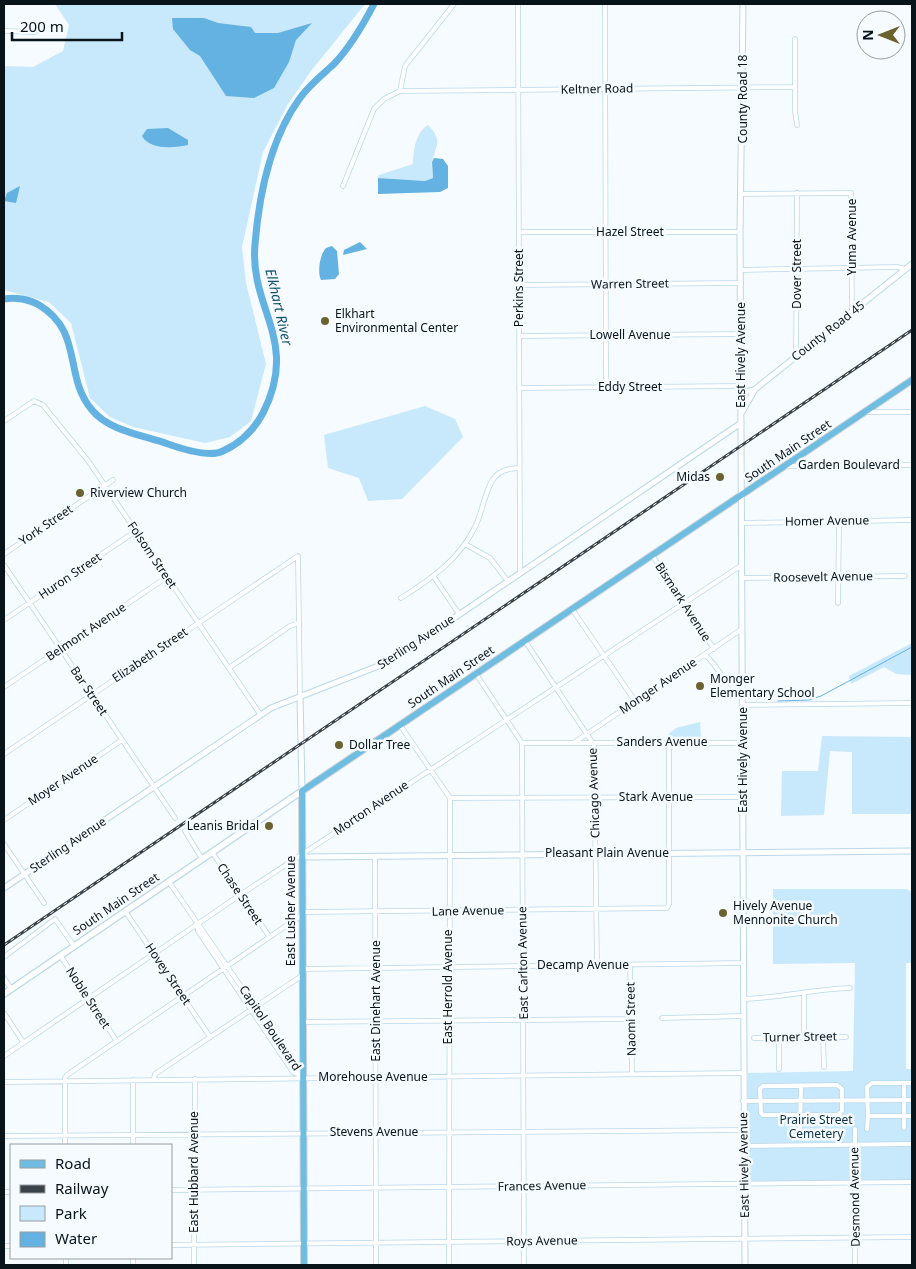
<svg xmlns="http://www.w3.org/2000/svg" width="916" height="1269" viewBox="0 0 916 1269" font-family="'Noto Sans',sans-serif">
<style>
.green{fill:#c8e8fc}
.water{fill:#64b2e1}
.lines{fill:none;stroke-linecap:round;stroke-linejoin:round}
.stream{stroke:#64b2e1;stroke-width:1}
.river{stroke:#64b2e1;stroke-width:7}
.minor-casing{stroke:#bad7ea;stroke-width:5.5}
.tertiary-casing{stroke:#bad7ea;stroke-width:7}
.secondary-casing{stroke:#bad7ea;stroke-width:8}
.primary-casing{stroke:#d3d5d6;stroke-width:8}
.minor{stroke:#fff;stroke-width:4}
.tertiary{stroke:#fff;stroke-width:5}
.secondary{stroke:#fff;stroke-width:5.5}
.primary{stroke:#6fbee2;stroke-width:6}
.rail-casing{stroke:#3a434a;stroke-width:3}
.rail{stroke:#f5fbff;stroke-width:1;stroke-dasharray:4;stroke-linecap:butt}
.poi-dot{fill:#6b632f;stroke:#f5fbff;stroke-width:2}
.labels{text-anchor:middle;stroke-width:5;stroke-linejoin:round;paint-order:stroke}
.street-label{font-size:12px;fill:#09131a;stroke:#f5fbff}
.poi-label{font-size:12px;fill:#09131a;stroke:#f5fbff;text-anchor:start}
.park-label{font-size:12px;fill:#0c3043;stroke:#f5fbff}
.water-label{font-size:14px;font-style:italic;fill:#104f6f;stroke:#f5fbff}
</style>
<rect width="100%" height="100%" fill="#f5fbff"/>
<path class="green" d="M55 4H365L311 71 288 104 263 152 242 247 246 283 266 364 251 421 230 437 205 443 133 427 110 417 90 398 71 323 49 302 4 290V66L33 67 63 51 69 25Z
M428 125C442 139 437 145 432 161 431 166 433 173 433 178L425 181 378 178 379 175 413 164C413 151 416 132 428 125Z
M425 406 455 419 463 437 402 499 368 501 359 478 328 468 324 435Z
M912 643V675L896 674 884 667 851 684 849 676Z
M700 722 701 737 670 738 667 735 676 728Z
M822 736 912 737V814H852V752L830 751 824 815 781 816 782 771H818Z
M773 889H906L912 892V963H906V1069H912V1180L753 1182 748 1177V1073L853 1071 855 963 773 964Z"/>
<path class="water" d="M172 18H204L218 23 251 27 255 33H278L312 23 296 40 289 62 274 88 254 98 226 96 200 56 190 50 173 29Z
M168 128 188 140V145C175 148 149 150 142 136L147 129Z
M434 158 443 159 448 166V188L440 192 378 194V178L425 181 433 178 432 162Z
M20 186 16 203 4 201 7 193Z
M360 242 367 249 343 255 344 250Z
M332 246 337 251 339 274 335 279 321 280C317 272 320 254 326 248Z"/>
<g class="lines">
<path class="stream" d="M778 701 809 700 821 696 912 647"/>
<path class="river" d="M4 299C15 297 29 299 39 305 84 332 63 376 92 410 109 431 143 435 168 444 182 449 209 458 223 451 241 443 254 430 263 413 300 340 249 309 255 244 259 195 270 139 300 98 309 85 322 75 334 64 351 46 363 25 374 4"/>
<g class="minor-casing">
<path id="minor" d="M518 4 520 572
M605 4 606 387
M4 31 35 32
M795 39V111L797 125
M400 91 794 87
M343 186 374 109 384 99 400 91 405 66 454 4
M741 194 851 193 852 312
M519 232H740
M741 270 897 267 906 269
M519 285 741 283
M519 336 741 334
M796 356 797 193
M519 388 741 386
M867 412H912
M4 421 34 401 43 405 89 462 260 714
M787 466 912 465
M742 523 912 520
M465 544 490 558 507 580
M4 554 113 480
M652 555 714 649
M4 565 175 818
M434 577 459 614
M742 578 905 576
M401 598C431 579 459 560 475 527 482 514 486 486 495 477 501 469 511 469 519 468
M838 603 839 521
M572 609 635 701
M4 620 136 531
M525 641 594 745 597 965
M705 655C719 666 723 686 743 690
M229 668 290 626 299 623
M476 674 522 743 524 1265
M4 687 167 577
M742 705 912 703
M400 725 450 798 449 1265
M575 742 742 629
M522 743H743
M4 754 298 556 300 696
M450 798 743 797
M4 820 122 740
M185 831 202 859
M4 844 44 903
M212 852 269 936
M375 856 376 1265
M169 882 302 1075
M125 911 210 1037
M302 912 667 908 669 904V742
M197 924 198 931 293 1072 301 1076
M60 955 116 1040
M4 957 55 919 74 946
M630 965 632 1074
M302 969 744 963
M4 978 11 989
M804 993V1037
M744 999C780 998 814 989 850 988
M4 1013 23 1042
M662 1018 744 1016
M303 1022 631 1019
M823 1037 824 1067
M754 1038 846 1037
M779 1038V1069
M4 1056 240 895 742 565
M154 1079 155 1074 303 975
M133 1080V1145
M4 1082 743 1073
M904 1083V1128
M912 1083H872L867 1087 868 1116H912
M837 1085 842 1089V1111L838 1115H763L761 1113 760 1089 763 1086Z
M743 1101 912 1100
M855 1129V1265
M867 1129 868 1116
M800 1130 801 1086
M4 1136 744 1130
M65 1145V1078L67 1075 302 915
M744 1146 912 1144
M171 1190 912 1182
M4 1192H11
M171 1245 912 1237
M4 1246H11
M133 1258V1265
M66 1265V1258
M194 1265 195 1079"/>
</g>
<g class="tertiary-casing">
<path id="tertiary" d="M743 4 740 232 745 1265
M741 393 754 390 912 264
M742 412 754 391
M300 696 302 791
M302 855 308 857 912 851
M4 888 271 708 391 661 741 423"/>
</g>
<g class="secondary-casing">
<path id="secondary" d="M4 994 302 791"/>
</g>
<g class="primary-casing">
<path id="primary" d="M304 1265 302 791 912 380"/>
</g>
<use href="#minor" class="minor"/>
<use href="#tertiary" class="tertiary"/>
<use href="#secondary" class="secondary"/>
<use href="#primary" class="primary"/>
<g class="rail-casing">
<path id="rail" d="M4 945 912 330"/>
</g>
<use href="#rail" class="rail"/>
</g>
<g class="poi-dot">
<circle cx="325" cy="321" r="5"/>
<circle cx="720" cy="477" r="5"/>
<circle cx="80" cy="493" r="5"/>
<circle cx="700" cy="686" r="5"/>
<circle cx="339" cy="745" r="5"/>
<circle cx="269" cy="826" r="5"/>
<circle cx="723" cy="913" r="5"/>
</g>
<g class="labels">
<g class="street-label">
<text transform="translate(597 89) rotate(-1)" y="4">Keltner Road</text>
<text transform="translate(743 99) rotate(-90)" y="4">County Road 18</text>
<text x="630" y="236">Hazel Street</text>
<text transform="translate(852 237) rotate(-90)" y="4">Yuma Avenue</text>
<text transform="translate(797 274) rotate(-90)" y="4">Dover Street</text>
<text transform="translate(630 284) rotate(-1)" y="4">Warren Street</text>
<text transform="translate(519 288) rotate(-90)" y="4">Perkins Street</text>
<text transform="translate(828 331) rotate(-38)" y="4">County Road 45</text>
<text x="630" y="339">Lowell Avenue</text>
<text transform="translate(741 355) rotate(-90)" y="4">East Hively Avenue</text>
<text x="630" y="391">Eddy Street</text>
<text transform="translate(788 451) rotate(-34)" y="4">South Main Street</text>
<text x="849" y="469">Garden Boulevard</text>
<text transform="translate(827 521) rotate(-1)" y="4">Homer Avenue</text>
<text transform="translate(46 525) rotate(-34)" y="4">York Street</text>
<text transform="translate(152 555) rotate(56)" y="4">Folsom Street</text>
<text transform="translate(70 576) rotate(-34)" y="4">Huron Street</text>
<text transform="translate(823 577) rotate(-1)" y="4">Roosevelt Avenue</text>
<text transform="translate(683 602) rotate(57)" y="4">Bismark Avenue</text>
<text transform="translate(86 632) rotate(-34)" y="4">Belmont Avenue</text>
<text transform="translate(416 642) rotate(-33)" y="4">Sterling Avenue</text>
<text transform="translate(150 655) rotate(-34)" y="4">Elizabeth Street</text>
<text transform="translate(451 677) rotate(-34)" y="4">South Main Street</text>
<text transform="translate(658 686) rotate(-34)" y="4">Monger Avenue</text>
<text transform="translate(89 691) rotate(56)" y="4">Bar Street</text>
<text x="662" y="746">Sanders Avenue</text>
<text transform="translate(743 760) rotate(-90)" y="4">East Hively Avenue</text>
<text transform="translate(63 780) rotate(-34)" y="4">Moyer Avenue</text>
<text transform="translate(594 793) rotate(-92)" y="4">Chicago Avenue</text>
<text x="656" y="801">Stark Avenue</text>
<text transform="translate(371 808) rotate(-34)" y="4">Morton Avenue</text>
<text transform="translate(68 845) rotate(-34)" y="4">Sterling Avenue</text>
<text x="607" y="857">Pleasant Plain Avenue</text>
<text transform="translate(240 894) rotate(56)" y="4">Chase Street</text>
<text transform="translate(116 904) rotate(-34)" y="4">South Main Street</text>
<text transform="translate(291 911) rotate(-90)" y="4">East Lusher Avenue</text>
<text transform="translate(468 911) rotate(-1)" y="4">Lane Avenue</text>
<text transform="translate(523 963) rotate(-91)" y="4">East Carlton Avenue</text>
<text x="583" y="969">Decamp Avenue</text>
<text transform="translate(168 974) rotate(56)" y="4">Hovey Street</text>
<text transform="translate(448 987) rotate(-90)" y="4">East Herrold Avenue</text>
<text transform="translate(88 998) rotate(57)" y="4">Noble Street</text>
<text transform="translate(376 1001) rotate(-90)" y="4">East Dinehart Avenue</text>
<text transform="translate(631 1019) rotate(-91)" y="4">Naomi Street</text>
<text transform="translate(270 1028) rotate(56)" y="4">Capitol Boulevard</text>
<text transform="translate(800 1037) rotate(-1)" y="4">Turner Street</text>
<text x="373" y="1081">Morehouse Avenue</text>
<text x="374" y="1136">Stevens Avenue</text>
<text transform="translate(744 1165) rotate(-91)" y="4">East Hively Avenue</text>
<text transform="translate(194 1172) rotate(-90)" y="4">East Hubbard Avenue</text>
<text transform="translate(542 1186) rotate(-1)" y="4">Frances Avenue</text>
<text transform="translate(855 1197) rotate(-91)" y="4">Desmond Avenue</text>
<text transform="translate(542 1241) rotate(-1)" y="4">Roys Avenue</text>
</g>
<g class="poi-label">
<text x="335" y="318">Elkhart<tspan x="335" dy="14">Environmental Center</tspan></text>
<text x="710" y="481" text-anchor="end">Midas</text>
<text x="90" y="497">Riverview Church</text>
<text x="710" y="683">Monger<tspan x="710" dy="14">Elementary School</tspan></text>
<text x="349" y="749">Dollar Tree</text>
<text x="259" y="830" text-anchor="end">Leanis Bridal</text>
<text x="733" y="910">Hively Avenue<tspan x="733" dy="14">Mennonite Church</tspan></text>
</g>
<g class="park-label">
<text x="816" y="1124">Prairie Street<tspan x="816" dy="14">Cemetery</tspan></text>
</g>
<g class="water-label">
<text transform="translate(279 307) rotate(77)" y="5">Elkhart River</text>
</g>
</g>
<rect width="916" height="1269" fill="none" stroke="#09131a" stroke-width="10"/>
<rect x="10" y="1144" width="162" height="115" fill="#f5fbff" stroke="#979ea3"/>
<rect x="20" y="1160" width="25" height="8" fill="#6fbee2" stroke="#979ea3"/>
<text x="55" y="1169" font-size="15" fill="#09131a">Road</text>
<rect x="20" y="1185" width="25" height="8" fill="#3a434a" stroke="#979ea3"/>
<text x="55" y="1194" font-size="15" fill="#09131a">Railway</text>
<rect x="20" y="1206" width="25" height="15" fill="#c8e8fc" stroke="#979ea3"/>
<text x="55" y="1219" font-size="15" fill="#09131a">Park</text>
<rect x="20" y="1232" width="25" height="15" fill="#64b2e1" stroke="#979ea3"/>
<text x="55" y="1244" font-size="15" fill="#09131a">Water</text>
<g transform="translate(881 35) rotate(270)"><circle r="24" fill="#f5fbff" stroke="#979ea3"/>
<path d="M0-4L9 19L0 12L-9 19Z" fill="#6b632f"/>
<text y="-8" font-size="14" font-weight="bold" text-anchor="middle" fill="#09131a">N</text>
</g>
<path d="M12 32v8h110v-8" fill="none" stroke="#09131a" stroke-width="2.5"/>
<text x="20" y="32" font-size="15" fill="#09131a" stroke="#f5fbff" stroke-width="4" paint-order="stroke">200 m</text>
</svg>
